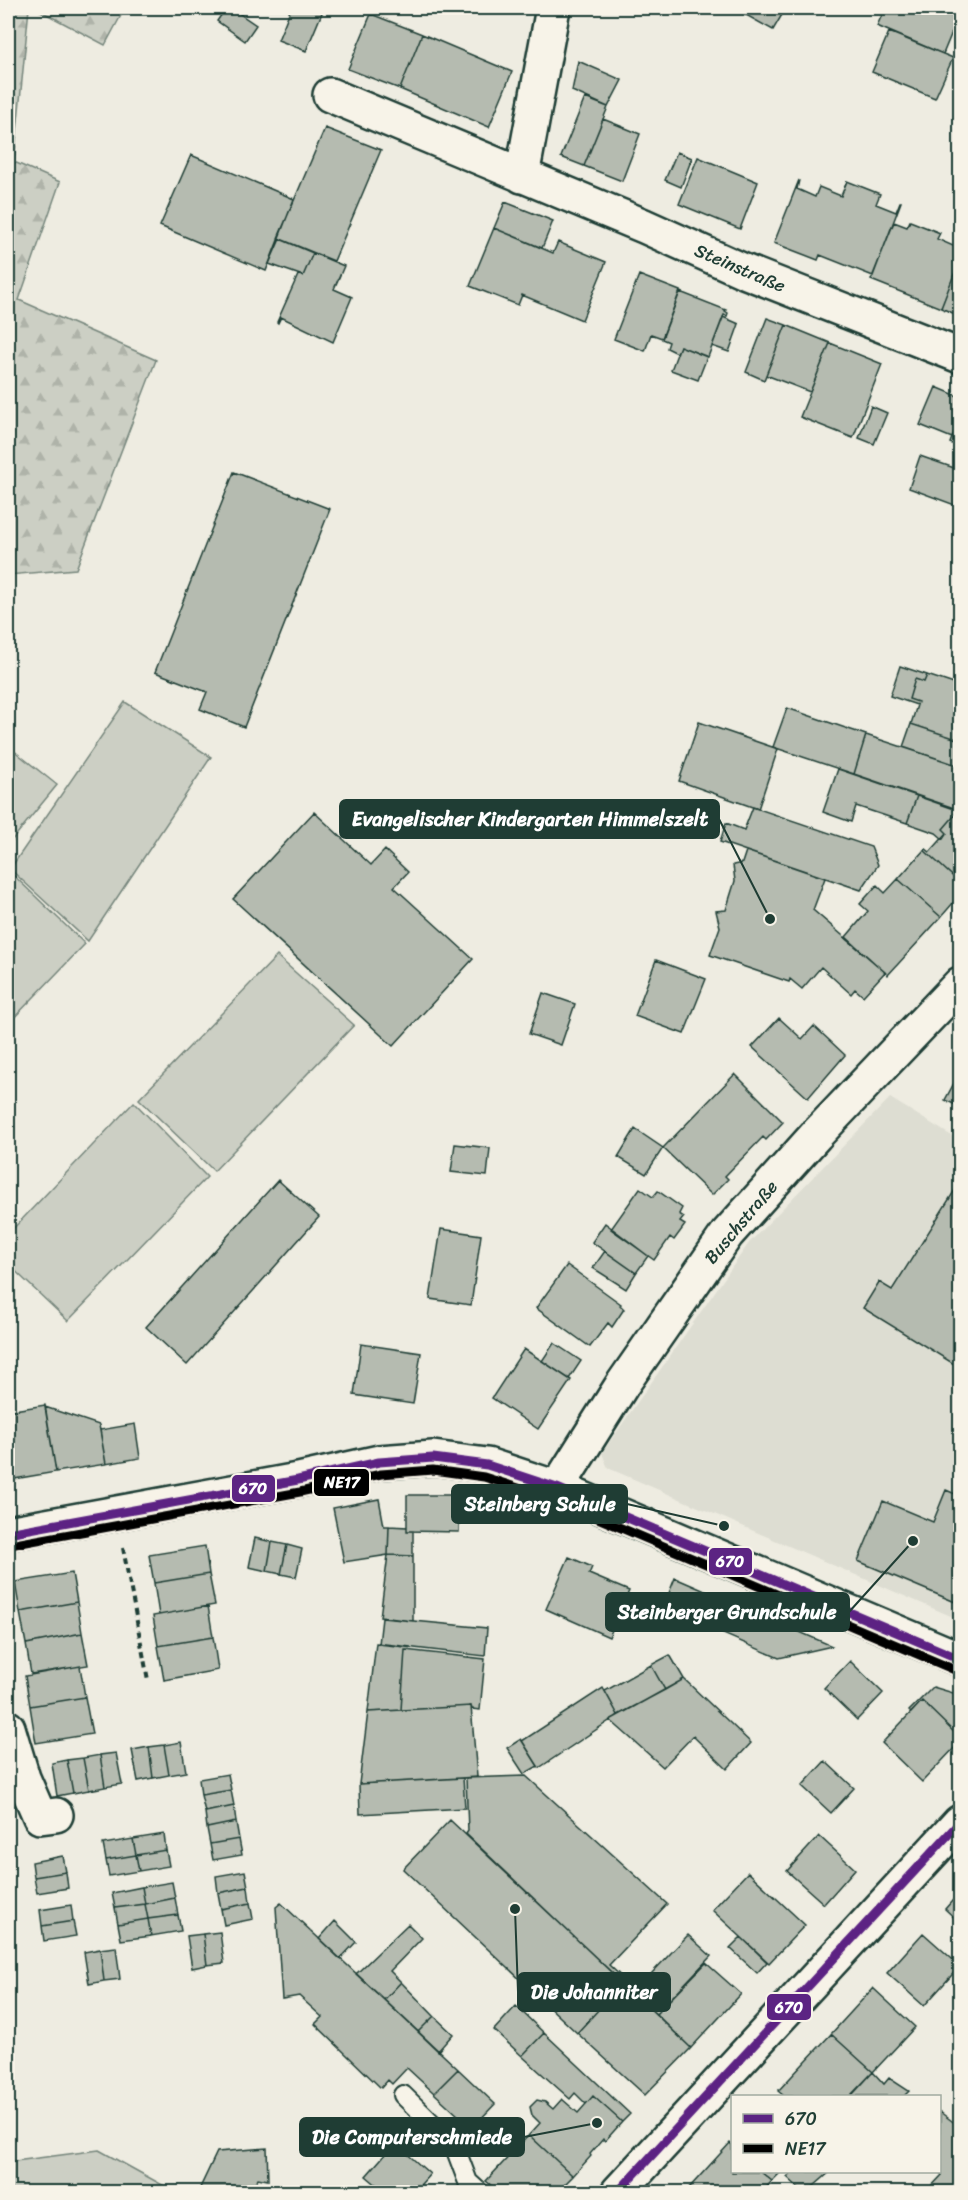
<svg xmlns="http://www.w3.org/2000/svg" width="968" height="2200" viewBox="0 0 968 2200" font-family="Sriracha,sans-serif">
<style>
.built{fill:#ddddd2}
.forest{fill:url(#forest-firs);stroke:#76867c;stroke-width:1.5}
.green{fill:#cccfc4;stroke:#76867c;stroke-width:1.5}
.building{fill:#b5bbb0;stroke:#1f3d34;stroke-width:1.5}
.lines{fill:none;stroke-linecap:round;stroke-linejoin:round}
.lane-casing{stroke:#1f3d34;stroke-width:22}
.street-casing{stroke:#1f3d34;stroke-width:38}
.path{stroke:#1f3d34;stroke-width:4;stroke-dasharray:6 4.5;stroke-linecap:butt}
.lane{stroke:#f7f3e8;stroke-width:18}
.street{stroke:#f7f3e8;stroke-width:33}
.bus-1-casing{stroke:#f7f3e8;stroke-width:14}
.bus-2-casing{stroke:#f7f3e8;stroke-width:14}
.bus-1{stroke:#5c2483;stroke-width:9}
.bus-2{stroke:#000;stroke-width:9}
.labels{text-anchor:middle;stroke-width:6;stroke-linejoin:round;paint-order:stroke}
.street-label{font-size:18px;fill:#1f3d34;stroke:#f7f3e8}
.leader{fill:none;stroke:#1f3d34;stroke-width:2}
.callout-dot{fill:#1f3d34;stroke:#f7f3e8;stroke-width:2}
.callout{fill:#1f3d34;stroke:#1f3d34;stroke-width:2}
.callout-label{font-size:20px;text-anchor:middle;font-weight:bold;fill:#fff}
.line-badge{stroke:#f7f3e8;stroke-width:2}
.badge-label{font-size:16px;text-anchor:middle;font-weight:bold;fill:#fff}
</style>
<defs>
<pattern id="forest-firs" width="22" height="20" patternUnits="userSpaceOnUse" patternTransform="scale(1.5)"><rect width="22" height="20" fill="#cccfc4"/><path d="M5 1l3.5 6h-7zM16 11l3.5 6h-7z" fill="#afb3a9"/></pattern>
</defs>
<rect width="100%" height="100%" fill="#eeece1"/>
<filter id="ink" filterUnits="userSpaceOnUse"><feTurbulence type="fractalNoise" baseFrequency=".0167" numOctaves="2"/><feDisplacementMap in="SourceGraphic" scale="12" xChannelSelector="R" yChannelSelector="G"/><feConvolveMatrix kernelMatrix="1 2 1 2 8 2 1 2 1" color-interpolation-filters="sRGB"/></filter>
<g filter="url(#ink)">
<path class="built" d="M890 1098 960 1141V1620L608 1468 602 1453 749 1243Z"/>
<path class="forest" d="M8 8H29L14 162 60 182 19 300 156 360 76 569 8 575Z
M35 8H125L105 45Z"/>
<path class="green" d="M125 702 211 757 88 941 10 869Z
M8 746 57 785 8 845Z
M8 870 85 944 8 1024Z
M277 956 354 1025 214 1171 139 1099Z
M134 1102 207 1177 68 1321 8 1264V1234Z
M99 2150 175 2192H8V2162Z"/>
<path class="building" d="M226 8H231L256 25 245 41 217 21Z
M291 8H324L306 51 278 40Z
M738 8H786L773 30 737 10Z
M885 8H946L960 13 943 54 877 26Z
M371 14 422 34 400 89 348 69Z
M889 32 953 58 935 98 872 72Z
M422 34 512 72 489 127 400 89Z
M578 61 622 80 608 107 572 91Z
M585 98 608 107 584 166 561 157Z
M603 119 640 134 622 181 584 166Z
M325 128 381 150 334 261 278 238Z
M677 152 692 158 681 187 665 180Z
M191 155 294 199 266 271 160 226Z
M698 157 758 182 740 229 679 204Z
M799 180 797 189 815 197 819 187 841 196 847 181 880 194 876 204 896 212 900 202H901L873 276 820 255 818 260 774 243Z
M505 202 553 221 542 248 494 228Z
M910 221 940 233 937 239 960 249V259L941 308 871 280 894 222 907 227Z
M494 228 553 253 558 242 606 262 582 320 522 295 518 305 470 286Z
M280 239 313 253 303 276 269 264Z
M313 253 344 266 334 289 352 297 333 342 281 317 278 323 277 322 298 275 303 276Z
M960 259V316L941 308Z
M639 275 680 291 662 338 651 334 645 351 614 339Z
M680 292 726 310 725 311 728 313 727 316 724 315 708 357 680 346 677 353 667 348 669 342 662 339Z
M723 317 739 324 729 352 712 346Z
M767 318 786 325 764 380 746 372Z
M786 325 830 343 810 392 766 375Z
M830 343 882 364 853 438 800 417Z
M680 346 707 357 698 380 671 370Z
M936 387 960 397V417L952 438 920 425Z
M871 406 887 413 874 444 859 438Z
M960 417V447L950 443Z
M920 456 960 470V507L909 488Z
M234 472 330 509 244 727 200 709 207 692 155 672Z
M900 666 927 675 924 682 915 679 909 699 918 702 917 705 890 696Z
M927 675 960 686V740L911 724 918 702 909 699 915 679 924 682Z
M787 708 866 735 854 774 773 747Z
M699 722 778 749 758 809 679 781Z
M911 724 960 740V766L903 747Z
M866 735 960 766V810L854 774Z
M838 769 917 796 907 823 856 806 851 822 823 812Z
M917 796 960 811V818L955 815 943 829 947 833 943 839 936 833 907 823Z
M753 807 871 847 878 865 861 890 720 842 726 823 744 830Z
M314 812 371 865 385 850 408 872 394 887 473 959 393 1046 233 899Z
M955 815 960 818V883L924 850 926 849 930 852 947 833 943 829Z
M924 850 960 883V895L941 917 898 879Z
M746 851 825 878 813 910 885 972 863 996 855 989 851 994 821 967 802 989 790 979 789 982 710 955 720 927 716 911 726 910 735 881 733 865 742 863Z
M898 879 941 917 888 975 846 937 868 911 860 904 877 885 885 893Z
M656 960 706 979 684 1034 635 1016Z
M543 993 575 1004 561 1045 529 1034Z
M779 1018 802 1039 814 1026 845 1055 808 1098 752 1047Z
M960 1072V1107L945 1100Z
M735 1074 783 1122 766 1140 763 1137 725 1176 728 1179 712 1195 663 1148Z
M635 1129 663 1148 646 1174 618 1157Z
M455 1144 490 1148 487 1176 451 1172Z
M278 1180 319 1217 187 1365 146 1327Z
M960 1182V1370L959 1367 863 1308 879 1282 892 1290Z
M640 1188 653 1197 658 1191 682 1208 679 1214 684 1217 680 1222 685 1225 674 1240 670 1237 654 1260 611 1229Z
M605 1223 648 1256 636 1273 592 1242Z
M441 1229 481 1235 471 1305 430 1299Z
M605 1251 636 1273 626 1289 593 1268Z
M567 1265 621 1304 620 1305 624 1309 612 1327 608 1323 590 1347 536 1308Z
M554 1343 581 1361 569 1379 542 1361Z
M361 1344 421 1353 413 1404 354 1395Z
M524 1349 571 1380 538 1429 492 1398Z
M45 1405 56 1472 8 1480V1411Z
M45 1407 99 1425 106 1464 56 1472Z
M135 1424 140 1458 106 1464 100 1430Z
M946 1490 960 1496V1604L858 1561 883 1501 933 1522Z
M407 1495H459V1532L407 1531Z
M379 1499 384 1526H389L388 1555 344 1562 333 1508Z
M389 1526 407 1527V1531H413V1556L388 1555Z
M255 1538 272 1542 267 1571 249 1567Z
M272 1542 287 1545 281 1574 267 1571Z
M287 1545 302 1549 296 1577 281 1574Z
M205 1546 209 1574 154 1583 149 1555Z
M388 1555 413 1556V1621L380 1617Z
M569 1557 592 1567 589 1574 629 1591 609 1637 546 1609Z
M72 1573 77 1602 20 1612 15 1582Z
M209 1574 215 1605 159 1615 154 1583Z
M675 1578 832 1646 779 1658 663 1608Z
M77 1602 82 1633 26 1644 20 1612Z
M208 1606 213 1637 158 1646 153 1616Z
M382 1618 487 1628 485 1656 379 1644Z
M82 1633 88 1665 31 1674 26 1644Z
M213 1637 218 1670 164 1680 158 1646Z
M376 1643 410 1647 409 1650H405L401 1710 368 1712Z
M405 1650 485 1659 480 1710 472 1709 471 1706 401 1710Z
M670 1655 684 1679 665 1690 651 1665Z
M850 1661 883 1693 857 1720 824 1688Z
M651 1665 665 1690 618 1715 605 1691Z
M80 1666 85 1697 30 1706 25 1676Z
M684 1679 751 1743 727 1769 693 1736 663 1767 610 1720Z
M933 1687 960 1695V1738L922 1701 911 1713 909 1711Z
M603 1688 618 1715 539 1768 522 1741Z
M85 1697 92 1734 36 1743 30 1706Z
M922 1701 960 1738V1742L922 1782 882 1743Z
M471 1706 477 1777 359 1784 368 1712Z
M521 1739 538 1766 524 1774 507 1748Z
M181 1742 186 1772 169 1775 164 1745Z
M164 1745 169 1775 153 1778 149 1747Z
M149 1747 153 1778 138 1781 132 1750Z
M116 1753 122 1784 105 1787 100 1755Z
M100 1755 105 1787 89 1790 83 1758Z
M83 1758 89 1790 73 1793 67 1760Z
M67 1760 73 1793 57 1796 52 1763Z
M825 1761 854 1788 831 1813 802 1786Z
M228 1774 231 1790 201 1795 199 1779Z
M526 1776 667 1904 609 1965 627 1982 633 1977 641 1985 633 1993 466 1834 468 1831 466 1778Z
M463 1778 465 1808 360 1814 359 1784Z
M231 1790 234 1806 205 1812 201 1795Z
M234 1806 236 1822 207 1828 205 1812Z
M450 1820 623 1983 577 2033 403 1869Z
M236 1822 239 1839 210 1844 207 1828Z
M164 1834 166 1850 136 1855 133 1839Z
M819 1836 855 1869 824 1904 787 1871Z
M133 1839 136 1855 106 1860 103 1844Z
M239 1839 242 1855 213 1860 210 1844Z
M166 1850 169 1866 139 1871 136 1855Z
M136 1855 139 1871 109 1876 106 1860Z
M63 1856 66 1872 34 1877 32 1862Z
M245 1871 248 1887 218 1893 216 1876Z
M66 1872 68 1888 37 1893 34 1877Z
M748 1872 805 1925 769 1963 712 1910Z
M172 1882 175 1898 145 1904 142 1887Z
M142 1887 145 1904 115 1908 112 1893Z
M248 1887 250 1903 221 1909 218 1893Z
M960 1892V1923L945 1909Z
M175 1898 178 1915 148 1919 145 1904Z
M250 1903 253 1919 224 1925 221 1909Z
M281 1903 458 2069 434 2093 407 2068 392 2084 388 2080 381 2088 315 2024 322 2017 299 1996 282 1999 276 1907Z
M145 1904 148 1919 118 1924 115 1908Z
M71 1905 73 1921 42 1926 40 1910Z
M178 1915 181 1931 151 1936 148 1919Z
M148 1919 151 1936 121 1940 118 1924Z
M73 1921 76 1936 44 1941 42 1926Z
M335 1921 356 1942 340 1959 319 1939Z
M408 1924 422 1938 390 1971 401 1982 384 2000 356 1974Z
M220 1932 224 1963 207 1965 203 1934Z
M923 1933 960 1966 924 2006 887 1973Z
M203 1934 207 1965 192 1968 187 1936Z
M688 1935 711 1956 656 2014 633 1993Z
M741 1937 767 1962 757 1973 730 1948Z
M116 1947 120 1979 104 1981 100 1949Z
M100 1949 104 1981 89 1984 84 1952Z
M706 1963 741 1994 691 2048 656 2014Z
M401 1982 434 2016 418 2032 384 2000Z
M623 1983 691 2048 645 2095 577 2033Z
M873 1988 915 2027 873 2072 831 2034Z
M516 2006 544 2033 522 2056 494 2030Z
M434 2016 453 2034 438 2051 418 2032Z
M544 2033 630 2114 622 2122 593 2096 586 2104 575 2093 570 2099 522 2056Z
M831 2034 873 2072 850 2096H784L778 2091Z
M458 2069 495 2104 472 2128 434 2093Z
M873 2072 884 2084 889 2078 909 2091 904 2096H854L852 2095Z
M593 2096 622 2122 605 2141 603 2139 590 2154 591 2156 573 2176 529 2135 540 2123 532 2115 530 2107 537 2100 545 2102 553 2109 562 2099 578 2113Z
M940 2112 960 2127V2192H926L942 2175 939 2172Z
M529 2135 573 2176 557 2192H499L486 2181Z
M395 2143 430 2174 414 2192H385L366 2176Z
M730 2143 732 2145V2172H761L772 2181 762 2192H694L689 2188Z
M267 2148 268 2180 258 2178 253 2189 263 2192H198L217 2152Z
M761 2172H781L772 2181Z
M792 2172H830L807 2192H803L787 2177Z"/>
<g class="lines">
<g class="lane-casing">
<path id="lane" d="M403 2095 454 2145 468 2182 479 2192"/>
</g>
<g class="street-casing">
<path id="street" d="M330 95 644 226 744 271 960 356
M522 176 553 8
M557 1488 622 1385 727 1234 816 1135 960 984
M8 1533 298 1480 379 1462 433 1458 487 1465 557 1488 960 1659
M8 1728 23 1778 40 1817 56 1815
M618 2192 960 1822"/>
</g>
<path class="path" d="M123 1548 148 1680"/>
<use href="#lane" class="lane"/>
<use href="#street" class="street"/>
<g class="bus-1-casing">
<path id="bus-1" d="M8 1533 298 1480 379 1462 433 1458 487 1465 557 1488 960 1659
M618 2192 960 1822"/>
</g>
<g class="bus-2-casing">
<path id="bus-2" d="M10 1545 300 1492 381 1474 433 1470 484 1477 553 1499 955 1670"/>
</g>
<use href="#bus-1" class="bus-1"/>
<use href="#bus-2" class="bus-2"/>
</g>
</g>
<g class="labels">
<g class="street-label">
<text transform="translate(740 268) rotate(23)" y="6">Steinstraße</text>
<text transform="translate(741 1222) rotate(-50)" y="6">Buschstraße</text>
</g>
</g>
<path class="leader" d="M770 919L719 819M724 1526L627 1504M913 1541L849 1612M515 1909L518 1992M597 2123L524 2137"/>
<g class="callout-dot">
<circle cx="770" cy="919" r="6"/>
<circle cx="724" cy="1526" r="6"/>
<circle cx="913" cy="1541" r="6"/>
<circle cx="515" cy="1909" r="6"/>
<circle cx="597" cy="2123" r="6"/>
</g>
<g class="callout">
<rect x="340" y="800" width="379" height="38" rx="6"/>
<rect x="452" y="1485" width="175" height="38" rx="6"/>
<rect x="606" y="1593" width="243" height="38" rx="6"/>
<rect x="518" y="1973" width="152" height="38" rx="6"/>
<rect x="300" y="2118" width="224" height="38" rx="6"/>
</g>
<g class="callout-label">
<text x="530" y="826">Evangelischer Kindergarten Himmelszelt</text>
<text x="540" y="1511">Steinberg Schule</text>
<text x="727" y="1619">Steinberger Grundschule</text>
<text x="594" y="1999">Die Johanniter</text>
<text x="412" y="2144">Die Computerschmiede</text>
</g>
<g class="line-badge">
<rect x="313" y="1468" width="57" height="29" rx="6" fill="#000"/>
<rect x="231" y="1474" width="45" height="29" rx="6" fill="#5c2483"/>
<rect x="708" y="1547" width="45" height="29" rx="6" fill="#5c2483"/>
<rect x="766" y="1993" width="46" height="28" rx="6" fill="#5c2483"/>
</g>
<g class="badge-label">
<text x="342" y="1488">NE17</text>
<text x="253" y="1494">670</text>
<text x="730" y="1567">670</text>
<text x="789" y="2013">670</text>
</g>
<rect width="968" height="2200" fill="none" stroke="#f7f3e8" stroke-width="30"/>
<rect x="15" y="15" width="938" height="2170" fill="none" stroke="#1f3d34" stroke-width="2" filter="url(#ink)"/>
<rect x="731" y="2095" width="210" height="78" fill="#f7f3e8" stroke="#a1aaa0" stroke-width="1.5"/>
<rect x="743" y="2114" width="30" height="9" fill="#5c2483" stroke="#a1aaa0" stroke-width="1.5"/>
<text x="785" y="2125" font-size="18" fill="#1f3d34">670</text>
<rect x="743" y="2144" width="30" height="9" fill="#000000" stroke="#a1aaa0" stroke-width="1.5"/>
<text x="785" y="2155" font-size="18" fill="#1f3d34">NE17</text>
</svg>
